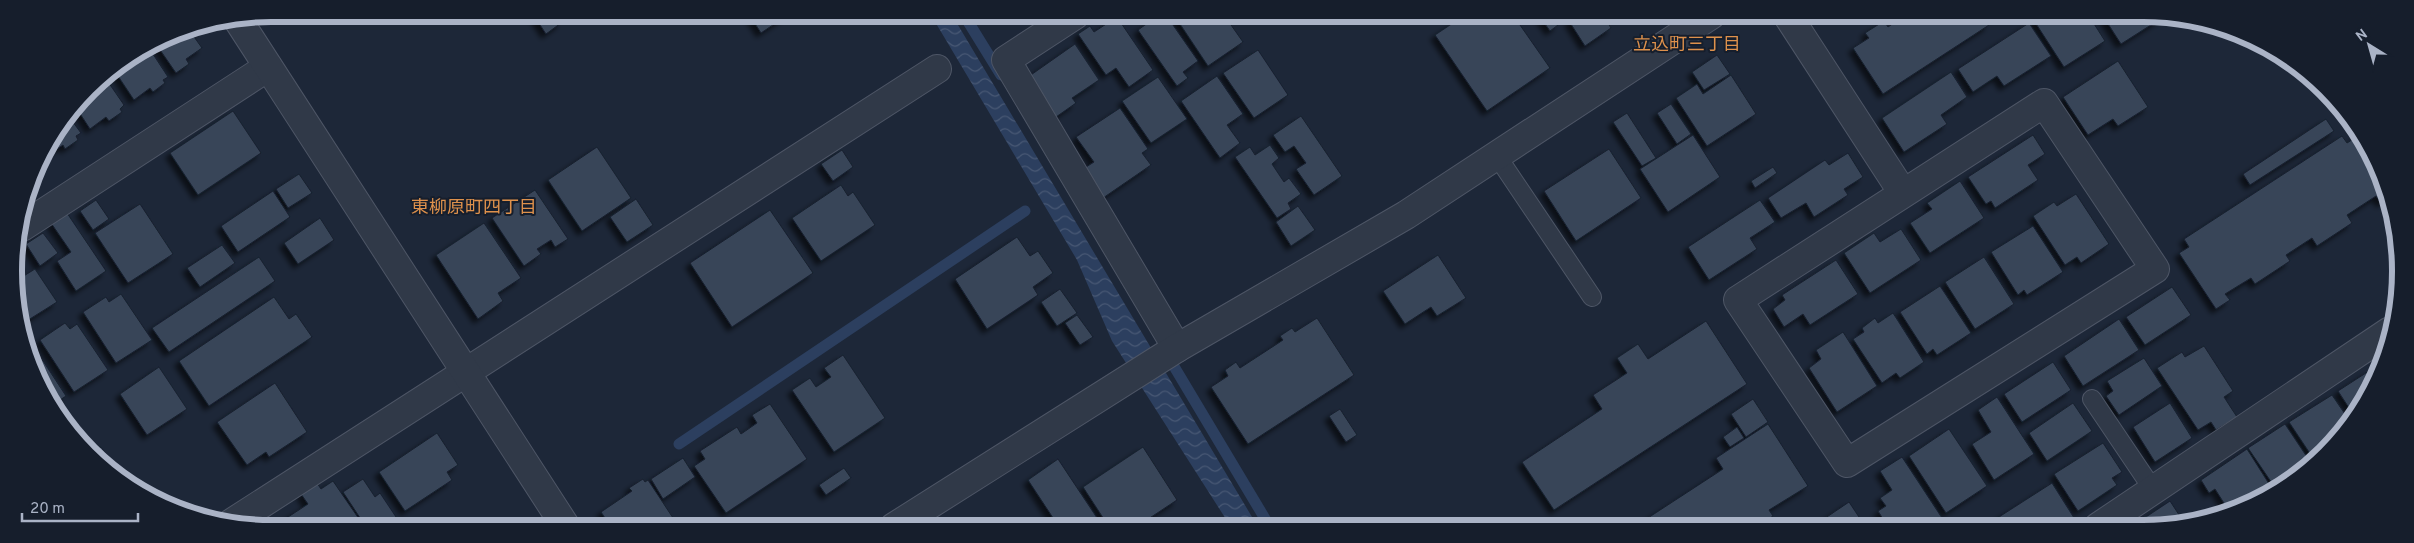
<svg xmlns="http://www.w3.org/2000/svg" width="2414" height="543" viewBox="0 0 2414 543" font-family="Overpass,'Noto Sans JP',sans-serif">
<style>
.water{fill:url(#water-waves)}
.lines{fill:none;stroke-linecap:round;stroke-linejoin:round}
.stream{stroke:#2c3f5f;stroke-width:11}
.building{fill:#384559;stroke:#18202e;filter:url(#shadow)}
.service-casing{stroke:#4e5666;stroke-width:20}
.minor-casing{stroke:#4e5666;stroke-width:30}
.tertiary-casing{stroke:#4e5666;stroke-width:30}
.service{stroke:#303948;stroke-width:18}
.minor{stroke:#303948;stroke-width:28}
.tertiary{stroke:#303948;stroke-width:28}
.labels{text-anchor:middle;stroke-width:4;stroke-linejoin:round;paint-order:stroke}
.neighbourhood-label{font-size:18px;fill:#de914c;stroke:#161e2c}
.rim{fill:none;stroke:#aab3c6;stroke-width:6}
</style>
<defs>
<pattern id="water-waves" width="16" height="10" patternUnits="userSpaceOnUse" patternTransform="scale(1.25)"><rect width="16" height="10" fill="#2c3f5f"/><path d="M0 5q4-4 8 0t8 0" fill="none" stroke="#485874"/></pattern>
<filter id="shadow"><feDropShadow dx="-4.5" dy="4.5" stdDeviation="2.5" flood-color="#0009"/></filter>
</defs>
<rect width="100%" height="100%" fill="#1d2738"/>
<path class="water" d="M931 15H952L1258 527H1231L1112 341 1077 260Z"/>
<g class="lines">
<path class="stream" d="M964 15 1001 75
M1166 353 1270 527
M679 444 1025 211"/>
</g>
<path class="building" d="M533 14H555L561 23 546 34Z
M749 14H789L761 33Z
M1159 15H1166L1198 61 1183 72 1188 78 1177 86 1138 30Z
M1174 15H1224L1243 42 1208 66Z
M1465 15H1493L1498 23 1513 15 1550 68 1487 111 1435 35Z
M1539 15H1551L1558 25 1550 31Z
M1578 15H1603L1611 28 1585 46 1569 21Z
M1904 16H1983L1989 25 1883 94 1853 48 1869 38 1865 33 1884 21 1888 27Z
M2039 16H2089L2105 41 2064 67 2033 19Z
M2103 16H2165L2121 44Z
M1117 17 1153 70 1129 87 1116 68 1106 75 1078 34 1090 26 1094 32Z
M2029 23 2051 56 2004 86 1997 76 1973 92 1958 69Z
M202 28 192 34 202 48 186 59 189 64 176 73 156 44 173 33Z
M1075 44 1099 80 1072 98 1076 103 1056 117 1028 77Z
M149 48 168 77 163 80 165 83 153 92 150 88 134 100 114 70Z
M1258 50 1288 95 1254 118 1223 73Z
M1717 55 1730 74 1704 90 1692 72Z
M2118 61 2148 107 2118 126 2113 119 2088 135 2063 97Z
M1951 72 1967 97 1941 115 1947 124 1904 152 1882 118Z
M1731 75 1756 114 1707 146 1676 98 1697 84 1703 94Z
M104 76 124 105 120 109 122 112 109 121 106 117 90 129 77 109Z
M1217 76 1243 114 1227 125 1240 143 1220 158 1181 101Z
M1158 77 1187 119 1151 143 1122 101Z
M1671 104 1691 134 1677 144 1657 113Z
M1120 108 1148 149 1142 153 1151 165 1103 198 1083 169 1094 162 1076 137Z
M233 111 261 153 198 195 170 153Z
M1627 113 1656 158 1642 166 1613 122Z
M1301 116 1342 176 1314 195 1296 169 1306 163 1294 146 1285 152 1273 135Z
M70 118 81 133 76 136 78 140 65 149 63 145 46 156 44 152Z
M2326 119 2334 131 2250 185 2243 174Z
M1693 135 1720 177 1668 212 1640 169Z
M2033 135 2045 154 2028 165 2038 180 1995 208 1991 201 1986 204 1968 177Z
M2342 136 2347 143 2358 136 2388 198 2381 203 2376 196 2347 215 2352 223 2317 246 2312 238 2286 255 2290 261 2255 284 2251 278 2225 294 2230 300 2216 309 2179 253 2189 247 2184 239Z
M1270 145 1279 158 1272 164 1284 182 1289 178 1301 194 1288 203 1291 209 1277 218 1235 157 1250 147 1255 155Z
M597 147 631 198 582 231 548 180Z
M1609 149 1641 198 1576 241 1544 191Z
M842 150 853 167 833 181 821 164Z
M1848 153 1863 177 1844 189 1848 195 1814 217 1806 203 1781 218 1768 198 1825 160 1829 165Z
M1773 167 1777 173 1755 188 1751 181Z
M299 174 312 193 288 208 276 189Z
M1960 181 1984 218 1930 253 1910 223 1932 209 1927 203Z
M841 185 848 196 853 192 875 225 821 261 792 218Z
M535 190 568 239 555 247 551 240 537 249 541 254 524 266 492 218Z
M273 191 290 217 238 252 221 226Z
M2076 194 2109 244 2081 263 2077 257 2065 265 2033 216 2054 202 2057 206Z
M636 199 653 225 627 242 610 217Z
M96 200 109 219 93 230 80 211Z
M1760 200 1775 222 1750 238 1757 249 1709 280 1688 247Z
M140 204 173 254 128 283 95 233Z
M1298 206 1315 230 1291 246 1276 222Z
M770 210 813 273 732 327 690 263Z
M67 213 106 271 76 291 57 261 71 252 51 223Z
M320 218 334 240 298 264 284 243Z
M484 223 521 278 498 293 503 301 478 319 436 255Z
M2033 226 2063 272 2027 295 2024 290 2018 295 1991 252Z
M1901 229 1921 260 1870 293 1844 253 1874 233 1880 242Z
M43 233 58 253 40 266 26 244Z
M1017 237 1030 256 1038 251 1053 273 1033 287 1038 295 987 329 955 279Z
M222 245 235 263 200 287 187 268Z
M1438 255 1466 298 1437 316 1431 307 1405 324 1383 291Z
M259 257 275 281 169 352 152 328Z
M1984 257 2014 304 1975 329 1945 282Z
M1836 260 1858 294 1810 325 1803 314 1784 327 1773 309 1785 300 1782 295Z
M16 267 22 277 35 269 57 302 25 322Z
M1940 286 1971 333 1937 355 1933 349 1927 354 1900 312Z
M2172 287 2191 315 2145 345 2126 317Z
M1060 289 1077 313 1057 326 1041 302Z
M121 294 152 340 116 363 83 312 106 297 109 302Z
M274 297 289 319 296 314 312 337 209 406 179 361Z
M1893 313 1924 362 1900 378 1896 373 1882 383 1853 339 1864 332 1862 328 1875 318 1878 323Z
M1077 315 1093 337 1080 345 1065 323Z
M1317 318 1354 375 1248 444 1211 387 1228 376 1225 370 1236 362 1240 368 1283 340 1280 336 1292 328 1295 332Z
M2119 319 2139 350 2083 386 2064 356Z
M1706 321 1747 384 1554 510 1522 462 1602 409 1593 395 1627 373 1617 358 1638 344 1648 359Z
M65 323 70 329 77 324 108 370 74 392 40 340Z
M1843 332 1877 386 1837 412 1809 368 1821 359 1816 350Z
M32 344 66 396 54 404 27 354V348Z
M2204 346 2233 391 2224 397 2237 417 2216 430 2211 422 2198 430 2157 368 2182 352 2185 357Z
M843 355 885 418 834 452 792 390 810 378 816 387 831 377 824 368Z
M2144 358 2162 386 2119 415 2106 396 2113 391 2107 381Z
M2053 362 2071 390 2022 422 2004 394Z
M159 367 187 409 147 435 120 394Z
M2369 371 2375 381 2374 386 2353 414 2338 391Z
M275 383 307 432 269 457 266 452 247 465 217 422Z
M2332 395 2349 420 2325 454 2315 461 2289 422Z
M1997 397 2034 454 1994 480 1972 444 1991 432 1978 410Z
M1753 399 1768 422 1746 437 1731 414Z
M2073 403 2092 431 2047 461 2029 433Z
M2170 403 2192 438 2155 462 2133 427Z
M770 404 807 459 726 513 694 466 705 459 700 451 737 427 741 434 757 423 752 415Z
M1340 409 1357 435 1346 442 1329 416Z
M1768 424 1808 486 1769 510 1773 516 1757 527H1634L1723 469 1716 458Z
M2285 424 2311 463 2276 489 2248 448Z
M1737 427 1744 438 1730 447 1723 437Z
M1949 429 1987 486 1946 513 1909 456Z
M437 433 458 465 447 472 452 480 405 511 379 472Z
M86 435 96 450 101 447 118 473 79 439Z
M2103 443 2122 472 2112 478 2117 485 2078 511 2054 474Z
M1143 447 1177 500 1136 527H1109L1083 487Z
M2247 449 2271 487 2250 500 2253 504 2229 511 2215 489 2209 493 2201 480Z
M1902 457 1942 518 1928 527H1888L1878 511 1886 506 1880 498 1892 490 1880 471Z
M683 458 695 477 663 499 651 479Z
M1058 459 1103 527H1059L1028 480Z
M844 468 851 478 826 495 819 485Z
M363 479 375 497 380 493 396 517 380 527H366L343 492Z
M643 479 645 482 648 480 679 527H611L601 512 632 491 629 488Z
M333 481 359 519 347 527H290L285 519 308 504 301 494 317 483 321 489Z
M2052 483 2076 521 2066 527H1990L1988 524Z
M2170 501 2185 524 2176 527H2131Z
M1849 502 1865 526 1875 520 1879 527H1821L1818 523Z
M1806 518 1812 527H1793Z"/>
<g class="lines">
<g class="service-casing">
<path id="service" d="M1497 156 1592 297
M2092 399 2154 491"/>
</g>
<g class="minor-casing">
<path id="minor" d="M1075 15 1006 60 1177 348
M1788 16 1903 193
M2044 103 2155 269 1847 463 1738 300Z
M22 227 268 67
M230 524 937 69
M2098 527 2390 331"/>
</g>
<g class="tertiary-casing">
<path id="tertiary" d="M238 20 566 527
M894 527 1177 348 1406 215 1711 15"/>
</g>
<use href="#service" class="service"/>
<use href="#minor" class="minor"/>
<use href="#tertiary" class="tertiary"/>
</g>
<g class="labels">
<g class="neighbourhood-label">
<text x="1687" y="50">立込町三丁目</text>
<text x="474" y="213">東柳原町四丁目</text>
</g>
</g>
<path d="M0 0H2414V543H0ZM271 22H2143A249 249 0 0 1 2392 271V271A249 249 0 0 1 2143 520H271A249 249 0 0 1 22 271V271A249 249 0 0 1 271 22Z" fill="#161e2c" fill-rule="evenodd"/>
<path class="rim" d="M271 22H2143A249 249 0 0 1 2392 271V271A249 249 0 0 1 2143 520H271A249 249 0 0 1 22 271V271A249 249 0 0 1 271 22Z"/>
<g transform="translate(2369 45) rotate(323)" stroke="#161e2c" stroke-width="4" paint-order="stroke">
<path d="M0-4L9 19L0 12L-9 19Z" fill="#aab3c6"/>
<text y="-8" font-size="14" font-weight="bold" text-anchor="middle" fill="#aab3c6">N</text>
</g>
<path d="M22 513v8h116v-8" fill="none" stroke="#aab3c6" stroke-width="2.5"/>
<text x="30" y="513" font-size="15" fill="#aab3c6" stroke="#161e2c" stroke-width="4" paint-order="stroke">20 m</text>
</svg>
